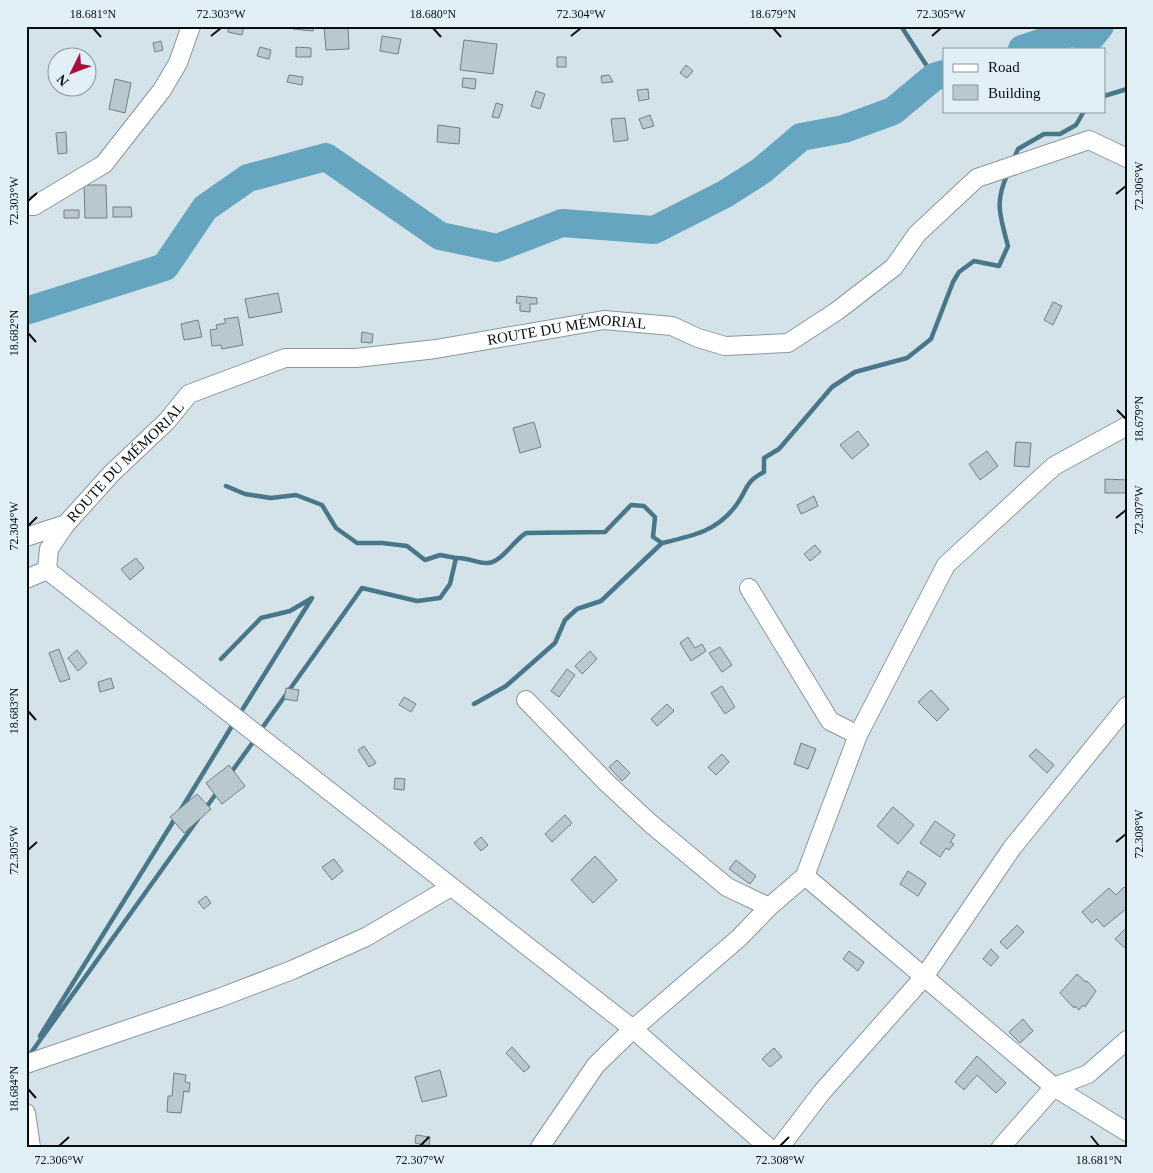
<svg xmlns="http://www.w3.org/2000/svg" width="1153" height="1173" viewBox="0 0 1153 1173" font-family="'Times New Roman',serif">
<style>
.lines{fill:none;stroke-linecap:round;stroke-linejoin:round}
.stream{stroke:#49778a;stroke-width:4.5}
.river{stroke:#65a5bf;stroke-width:28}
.building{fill:#b9c8ce;stroke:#727f85}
.minor-casing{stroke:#89979d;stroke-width:20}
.minor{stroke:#fff;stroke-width:18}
.ticks{fill:none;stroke:#090d10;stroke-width:2}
.labels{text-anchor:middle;stroke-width:4;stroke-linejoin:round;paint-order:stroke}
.street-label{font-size:15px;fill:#090d10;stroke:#e1f0f7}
.neatline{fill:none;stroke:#090d10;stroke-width:2}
.ticks-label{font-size:12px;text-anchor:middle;fill:#090d10}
</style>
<rect width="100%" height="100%" fill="#d4e3e9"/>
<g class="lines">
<path class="stream" d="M901 26 934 77
M1104 96 1127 89
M1013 161 1018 149 1044 134H1060L1076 125 1084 111
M226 486 245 494 271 498 296 495 322 505 336 528 357 543H382L407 546 425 560 440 555 456 558
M221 659 261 618 290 611 312 598 239 715
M474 704 506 686 555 643 565 620 577 609 601 601 662 543
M260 731 362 588 417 601 440 598 450 584 456 558C469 557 477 564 488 563 502 562 514 540 526 533L605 532 631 505 644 506 655 517 653 537 662 543C693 536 718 531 737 504 749 487 744 483 764 472V458L779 449 832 387 855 372 907 358 931 339 953 282 959 272 974 261 999 266 1008 246C1000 215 994 203 1008 173
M230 774 256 738
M205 809 218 791
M180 811 235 721
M40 1036 176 817
M28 1057 198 819"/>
<path class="river" d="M1022 49 1070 33 1092 36 1100 26
M26 311 165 267 205 208 248 178 326 157 440 236 497 248 562 223 654 230 725 194 761 171 801 137 844 129 893 111 934 77 944 74"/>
</g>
<path class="building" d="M229 26H244L242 35 228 32Z
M293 26H314L313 31 293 29Z
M324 26H348L349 49 326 50Z
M382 36 401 39 398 54 380 51Z
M464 40 497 44 493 74 460 70Z
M161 41 163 50 155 52 153 43Z
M260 47 271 50 269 59 257 56Z
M296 47 311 48V57H296Z
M557 57H566V67H557Z
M686 65 693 71 687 78 680 73Z
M289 75 303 77 302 85 287 82Z
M609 75 613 82 602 83 601 76Z
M463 78 476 79 475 89 462 87Z
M115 79 131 83 125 113 109 109Z
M648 89 649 99 639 101 637 90Z
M536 91 545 94 540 109 531 106Z
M496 103 503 105 499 118 492 117Z
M650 115 654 126 643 129 639 119Z
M625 118 628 140 614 142 611 119Z
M438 125 460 128 459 144 437 142Z
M66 132 67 153 58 154 56 133Z
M84 185H106L107 218H85Z
M113 207H131L132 217H113Z
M64 210H79V218H64Z
M278 293 282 312 249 318 245 299Z
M517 296 537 298V304H530V312L520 311V303H516Z
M1053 302 1062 306 1053 325 1044 320Z
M238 317 243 345 222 349 221 345 212 346 210 330 217 329 216 325 226 323 224 319Z
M198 320 202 337 184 340 181 324Z
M362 332 373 334 372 343 361 342Z
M534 422 541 447 520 453 513 428Z
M858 431 869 445 852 459 840 445Z
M1016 442 1031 443 1029 467 1014 466Z
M987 451 998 466 980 480 969 464Z
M1105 479 1127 480V493H1105Z
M814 496 818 506 801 514 797 505Z
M815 545 821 552 810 561 804 554Z
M136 558 144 568 130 580 121 569Z
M688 637 695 648 702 644 706 651 691 661 680 643Z
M720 647 732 665 722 672 709 653Z
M59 649 70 679 60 682 49 653Z
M77 650 87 663 78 671 68 658Z
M590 651 597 659 582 674 575 666Z
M567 669 575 675 559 697 551 691Z
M111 678 114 688 100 692 98 682Z
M722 686 735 707 725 714 711 693Z
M286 688 299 690 297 701 284 699Z
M931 690 949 709 937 721 918 702Z
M404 697 416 704 411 712 399 705Z
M667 704 674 711 657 726 651 719Z
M801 743 816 749 808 769 794 764Z
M364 746 376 763 369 767 358 750Z
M1036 749 1054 765 1047 773 1029 756Z
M722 754 729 762 716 775 708 767Z
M617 760 630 773 622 781 609 767Z
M229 765 245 786 222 804 206 783Z
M395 778 405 779 404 790 394 789Z
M197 794 211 809 184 833 170 817Z
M893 807 914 825 898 844 877 826Z
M565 815 572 823 552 842 545 834Z
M935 821 955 835 950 842 954 844 949 850 946 848 940 857 920 843Z
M481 837 488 845 481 851 474 843Z
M595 856 617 880 593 903 571 880Z
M334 859 343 871 332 880 322 867Z
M736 860 756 876 750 884 729 869Z
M908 871 926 883 918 896 900 884Z
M1124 887 1127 890V908L1104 927 1097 919 1092 923 1082 912 1109 888 1116 895Z
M206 896 211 903 204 909 198 902Z
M1017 925 1024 932 1007 949 1000 942Z
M1127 927V949H1126L1115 939Z
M991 949 999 957 991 966 983 959Z
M849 951 864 962 858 971 843 959Z
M1077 974 1086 982 1087 981 1096 991 1085 1007 1083 1005 1079 1010 1075 1006 1074 1008 1060 993Z
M1023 1019 1033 1031 1020 1043 1009 1032Z
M512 1047 530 1067 524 1072 506 1053Z
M774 1048 782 1057 770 1067 762 1059Z
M977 1056 1006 1083 996 1093 977 1075 964 1090 955 1082Z
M440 1070 447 1096 422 1102 415 1077Z
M174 1073 186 1075 185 1082 190 1083 189 1092 184 1091 181 1113 167 1112 168 1096H172Z
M416 1135 430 1137 429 1146 415 1143Z"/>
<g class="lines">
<g class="minor-casing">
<g id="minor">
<path d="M26 206H34L104 164 162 90 178 63 191 26"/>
<path d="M26 537 66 524"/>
<path d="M47 570 633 1029 768 1147"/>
<path id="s1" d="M26 579 47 570 49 549 66 524 112 473 167 421 189 394 285 358H356L436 349 604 320 672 326 698 338 725 346 788 343 837 311 894 267 917 234 977 178 1089 140 1127 158"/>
<path d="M749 588 830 721 858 735"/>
<path d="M526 700 607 783 650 823 727 887 769 907"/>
<path d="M805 876 1054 1087 1127 1132"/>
<path d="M26 1064 219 998 292 970 366 937 451 887"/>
<path d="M26 1113 31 1147"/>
<path d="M540 1147 596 1065 633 1029 739 938 769 907 805 876 858 735 946 565 1054 466 1127 426"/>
<path d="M780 1147 822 1092 924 977 1012 848 1127 706"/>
<path d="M1001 1147 1054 1087 1088 1074 1127 1040"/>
</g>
</g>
<use href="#minor" class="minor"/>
</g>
<path class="ticks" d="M93 28 101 37M433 28 441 37M773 28 781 37M211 36 221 28M571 36 581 28M932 36 941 28M1116 194 1126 186M28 201 37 193M28 333 36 342M1117 410 1126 419M1116 518 1126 510M28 526 37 517M28 711 36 720M1116 842 1126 834M28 850 37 842M28 1089 36 1098M1091 1136 1099 1146M59 1146 69 1137M420 1146 429 1137M780 1146 789 1137"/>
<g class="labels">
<g class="street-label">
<text dy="5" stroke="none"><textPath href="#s1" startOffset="640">ROUTE DU MÉMORIAL</textPath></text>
<text dy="5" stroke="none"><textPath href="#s1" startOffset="160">ROUTE DU MÉMORIAL</textPath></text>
</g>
</g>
<rect width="1153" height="1173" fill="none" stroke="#e1f0f7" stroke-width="55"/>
<rect x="943" y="48" width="162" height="65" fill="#e1f0f7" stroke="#8b959b"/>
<rect x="953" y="64" width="25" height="8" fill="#ffffff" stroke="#8b959b"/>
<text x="988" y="72" font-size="15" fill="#090d10">Road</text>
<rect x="953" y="85" width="25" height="15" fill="#b9c8ce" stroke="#8b959b"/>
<text x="988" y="98" font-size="15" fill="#090d10">Building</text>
<g transform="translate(72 72) rotate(228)"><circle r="24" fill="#e1f0f7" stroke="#8b959b"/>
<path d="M0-4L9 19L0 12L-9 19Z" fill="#a80f38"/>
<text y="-8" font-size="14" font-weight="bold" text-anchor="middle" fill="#090d10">N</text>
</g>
<rect x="28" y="28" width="1098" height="1118" class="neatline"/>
<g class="ticks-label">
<text x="93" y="18">18.681°N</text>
<text x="221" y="18">72.303°W</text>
<text x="433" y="18">18.680°N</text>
<text x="581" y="18">72.304°W</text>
<text x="773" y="18">18.679°N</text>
<text x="941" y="18">72.305°W</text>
<text transform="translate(1139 186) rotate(-90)" y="4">72.306°W</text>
<text transform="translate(14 201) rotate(-90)" y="4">72.303°W</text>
<text transform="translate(14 333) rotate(-90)" y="4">18.682°N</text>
<text transform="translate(1139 419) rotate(-90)" y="4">18.679°N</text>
<text transform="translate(1139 510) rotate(-90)" y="4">72.307°W</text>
<text transform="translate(14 526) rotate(-90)" y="4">72.304°W</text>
<text transform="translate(14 711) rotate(-90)" y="4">18.683°N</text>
<text transform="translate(1139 834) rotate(-90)" y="4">72.308°W</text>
<text transform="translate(14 850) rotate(-90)" y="4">72.305°W</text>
<text transform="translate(14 1089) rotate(-90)" y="4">18.684°N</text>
<text x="59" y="1164">72.306°W</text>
<text x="420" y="1164">72.307°W</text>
<text x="780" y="1164">72.308°W</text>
<text x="1099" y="1164">18.681°N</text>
</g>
</svg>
